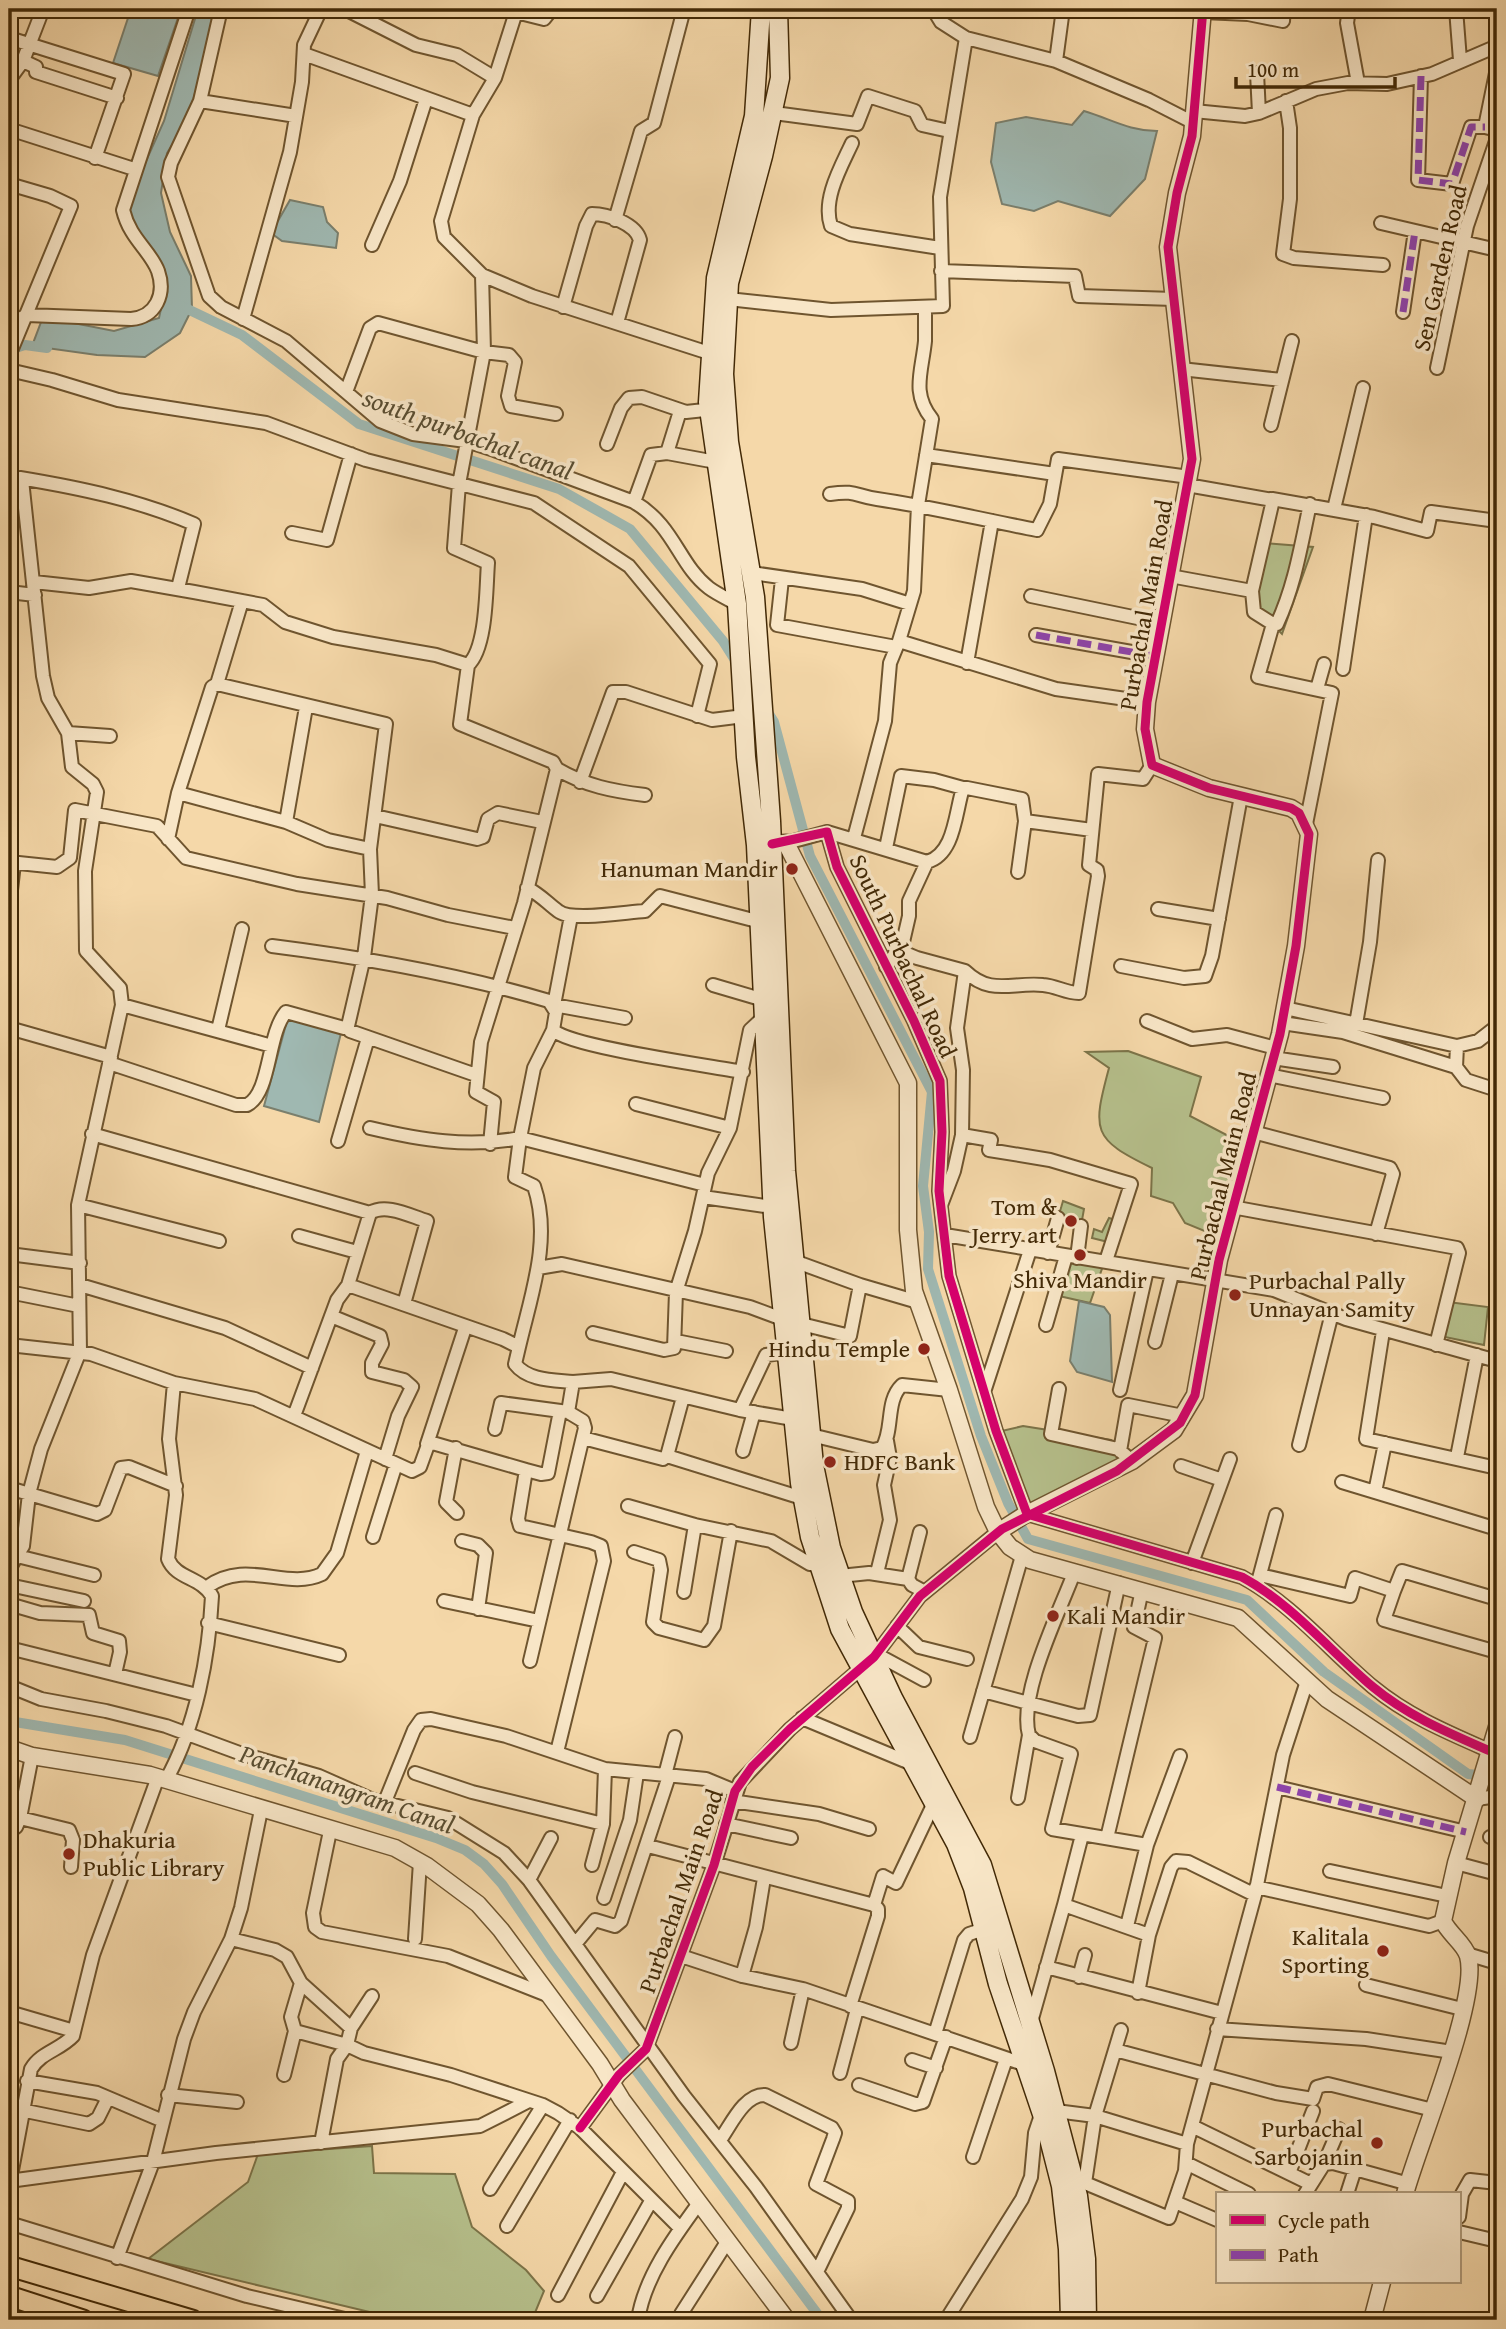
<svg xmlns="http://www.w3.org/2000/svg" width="1506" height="2329" viewBox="0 0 1506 2329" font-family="'Gentium Book Plus',serif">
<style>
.green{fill:#b6c08c;stroke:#7c7449;stroke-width:2}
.water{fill:#9fb8b1;stroke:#7a7f6d;stroke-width:2}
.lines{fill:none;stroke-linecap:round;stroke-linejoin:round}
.canal{stroke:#9fb8b1;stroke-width:10}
.minor-casing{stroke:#6f552f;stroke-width:16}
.tertiary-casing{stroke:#6f552f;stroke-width:19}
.secondary-casing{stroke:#422906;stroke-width:21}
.primary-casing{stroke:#422906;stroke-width:23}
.minor{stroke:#f8e6c7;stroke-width:12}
.tertiary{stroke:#f8e6c7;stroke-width:16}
.secondary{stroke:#f8e6c7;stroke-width:18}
.primary{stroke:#f5d8a9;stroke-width:19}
.quiet{stroke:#8e44ad;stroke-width:7;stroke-dasharray:14 7;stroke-linecap:butt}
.cycleway-casing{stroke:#f8e6c7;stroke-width:13}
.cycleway{stroke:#d6006c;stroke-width:9}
.poi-dot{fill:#8f2418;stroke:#f8e6c7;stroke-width:2.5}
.labels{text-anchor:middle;stroke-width:7;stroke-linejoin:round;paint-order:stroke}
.street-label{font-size:24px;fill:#422906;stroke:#f8e6c7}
.poi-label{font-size:24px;fill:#422906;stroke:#f8e6c7;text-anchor:end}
.water-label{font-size:26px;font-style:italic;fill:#594d31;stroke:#f8e6c7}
</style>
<rect width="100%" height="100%" fill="#f5d8a9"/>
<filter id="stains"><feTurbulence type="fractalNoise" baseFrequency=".00286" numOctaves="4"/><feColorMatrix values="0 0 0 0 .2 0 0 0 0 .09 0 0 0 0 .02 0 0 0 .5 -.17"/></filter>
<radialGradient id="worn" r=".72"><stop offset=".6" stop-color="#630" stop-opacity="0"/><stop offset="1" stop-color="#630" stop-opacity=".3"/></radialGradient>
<path class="green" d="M1263 543 1313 547 1282 634 1249 601Z
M1128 1051 1201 1077 1190 1116 1244 1144 1219 1237 1185 1223 1173 1203 1151 1196 1152 1168C1092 1139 1092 1131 1109 1068L1086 1052Z
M1063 1201 1084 1209 1081 1226 1058 1218Z
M1109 1218 1119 1221 1112 1243 1092 1238 1094 1229 1102 1232Z
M1068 1259 1104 1263 1090 1303 1059 1296Z
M1448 1302 1488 1307 1484 1345 1440 1336Z
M1023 1426 1111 1440 1129 1458 1027 1510 993 1433Z
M372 2146 374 2173 455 2174 472 2227 526 2270 544 2291 532 2320H403L148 2259 248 2182 258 2154Z"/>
<path class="water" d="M131 9H181L158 76 113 63Z
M198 9H219L187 121 167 153 161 193 170 232 191 276 192 309 180 333 145 357 97 355 32 346 43 317 114 331 159 318 167 281 125 208 164 121Z
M1084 111C1111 119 1129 131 1157 131L1145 179 1110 216 1058 201 1034 211 1002 204 991 162 996 123 1026 117 1072 125Z
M290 200 323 207 327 222 338 233 336 248 282 241 271 233Z
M288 1017 341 1033 319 1122 264 1106Z
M1079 1301 1104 1307 1110 1315 1112 1382 1077 1372 1070 1361Z"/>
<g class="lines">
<path class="canal" d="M179 305 242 335 359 424 559 489 630 529 723 641 774 722 810 856 932 1092 923 1186 929 1232 928 1269 981 1436 1008 1503 1028 1539 1247 1600 1324 1672 1468 1774 1497 1777
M9 350 25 345 47 348
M9 1721 125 1740 436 1838 465 1850 484 1864 502 1884 551 1956 822 2320"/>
<g class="minor-casing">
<path id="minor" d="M221 9 200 101 171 163 168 177 209 296 221 307 286 341 380 421 413 434 466 441 494 450 634 502C675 526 678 564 709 588 717 594 728 599 737 604
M345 9 416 45 457 55 495 78 473 115 441 221 444 237 482 275 484 352 459 484 454 548 488 563C486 588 487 648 468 665
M933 9 941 22 966 38 1056 61 1149 100 1194 123
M1349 9 1347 23 1358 83
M1456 9 1460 60
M1203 12 1248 14 1283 21 1284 9
M9 38 124 74 95 158
M304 54 473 115
M23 61 36 67V72L117 98
M1056 61 1063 9
M1497 68 1485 127 1497 130
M1257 73 1259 113
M1421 76 1418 180 1452 184 1471 127H1485
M495 78 516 12 544 19 552 9
M9 80 23 61 43 9
M200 101 296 116
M1286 101 1290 128V199L1283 254 1294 258 1383 265
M1194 111 1245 116 1259 113 1316 89 1348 83 1387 84 1432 74 1497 46
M774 113 857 124 868 96 915 111 922 125 949 131
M9 129 134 169
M852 143C841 167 822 199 831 226L850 234 940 248
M9 184 50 196 71 206 9 356
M615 220 641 131 654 123 684 9
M1381 223 1497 250
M1497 226V224
M372 245 400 181 426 99
M941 271 1075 276 1079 296 1174 299
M482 275 532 296 709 353
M728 299 831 310 943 306 940 197 966 38
M563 307 586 226 592 214C608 214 636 224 640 240L617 323
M1403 312 1415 231
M243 319 290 152 302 82 304 45 321 9
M9 324 27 315 131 319C156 317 166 294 158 271 150 250 130 239 123 210L189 9
M1437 368 1467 226 1497 138
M1181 369 1282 380
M9 370 52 380 118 400 266 423 366 460 534 503 629 566 710 664 697 716
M346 392 370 328 378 323 484 352 509 355 515 362 508 396 511 406 556 414
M1271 425 1292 341
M607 444 621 408 629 398 642 397 686 412 714 409
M667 453 680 411
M926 455 1055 474
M9 475 22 480 43 676 48 698 68 733 72 767 93 784 97 792 85 871 86 951 120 988 122 1005 78 1205 80 1351 41 1449 29 1494 23 1546 9 1569
M20 478C80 488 138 500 194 524L178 588
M1187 485 1273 500 1252 591 1254 612 1273 624 1258 677 1332 693 1306 824
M830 494C857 490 855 496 877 499 931 507 984 520 1037 530L1050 504 1058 459 1189 477
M1272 499 1374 517 1427 531 1431 512 1497 521
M634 502 651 455 667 453 716 462
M1334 509 1363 388
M292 533 327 540 351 454
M752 573 862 589 910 604
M1170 576 1252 591
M782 579 777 625 896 647
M34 582 89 588 131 581 194 592 263 605 285 622 333 637 436 655 468 665 460 724 553 762 557 769 524 903 481 1042 476 1092 494 1102 490 1144
M9 592 35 595
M1031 596 1162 623
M1273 624H1277C1295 585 1301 545 1310 504
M1036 635 1154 656
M899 641 914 591 918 505 932 419C911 393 922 372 925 341 925 330 925 319 925 308
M967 663 992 521
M1343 669 1366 515
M217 684 242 601
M1317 689 1324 664
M68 733 110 736
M557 769C586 786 612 791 645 795
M580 782 613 692H626L712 720 744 716
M178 793 286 822 328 840 370 849
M375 816 477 839 483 837 488 819 498 813 542 822
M286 822 306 707
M827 832 927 862C955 854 955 813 963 788H967L1022 799 1025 821 1092 830
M854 838 885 721 890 663 899 641 1056 689 1147 702
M786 843 827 832 837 867 914 1021 940 1081 942 1132 939 1191 949 1276 996 1431 1027 1514 1242 1577C1292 1604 1330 1651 1373 1687 1408 1716 1449 1733 1490 1751H1497
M886 848 901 776 934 780 963 788
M9 862 57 867 70 858 75 810 157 826 186 858 297 884 387 898 448 915 515 928
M1018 872 1025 821
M527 888C541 895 547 903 558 911 572 922 626 912 645 911L660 896 757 921
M9 908 14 863
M1158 909 1219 919
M571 916 554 1005 625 1018
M272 946C367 958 458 974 549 1001L556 1012 553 1030C570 1047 711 1066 743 1072
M898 950 917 958 965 971 957 1028 963 1070 962 1135 991 1140 989 1150 1050 1160 1131 1184 1106 1261
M1121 966 1184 978 1205 976 1212 956 1241 796
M886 967 903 942 909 916V901L927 862
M965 971C991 996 1011 982 1043 985 1057 986 1065 993 1079 993L1098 876 1097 870 1089 865 1098 774 1143 779 1152 765
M713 985 764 1000
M122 1005 272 1046
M1285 1008 1457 1046 1478 1041 1496 1027
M1147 1021 1192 1039 1227 1035 1276 1048
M1282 1023 1343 1032 1456 1067
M1356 1024 1370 942 1378 860
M218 1030 242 929
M350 1031 476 1075
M9 1032 16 1030 111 1057
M1457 1046 1456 1067 1466 1080 1497 1090
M1273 1058 1333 1067
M109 1063 236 1105H247C271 1093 267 1034 286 1012L344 1028 348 1026 364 957 372 895 370 849 386 724 217 684 212 687 178 793 168 839
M1268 1075 1383 1098
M636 1104 730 1128
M370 1128C421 1140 468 1148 520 1138L534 1068 553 1030
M1253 1132 1390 1168 1393 1174 1376 1234
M92 1134 370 1213
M338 1141 368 1038
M703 1197 772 1207
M78 1205 219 1241
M941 1205 954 1171 962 1135
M1232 1207 1457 1248 1459 1253 1436 1345
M945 1235 1274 1290 1346 1319 1497 1361
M299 1236 357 1252
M1048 1253 1058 1218
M9 1254 80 1263
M1077 1258 1081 1226
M794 1261 860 1285
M538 1268 562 1264 750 1307 785 1320 850 1336 860 1285 918 1302
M80 1285 225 1328 312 1368
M348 1285 370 1213C386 1203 410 1216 427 1221L404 1304
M9 1292 79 1306
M331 1316 380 1336 382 1344 372 1363V1372L404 1380 412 1387 398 1416 385 1459
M1046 1325 1066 1256
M1383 1331 1366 1439 1497 1468
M593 1333 664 1350 674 1348 676 1292 695 1231 708 1173 730 1128 750 1030 765 1016
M676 1341 726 1351
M1155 1342 1172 1274
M9 1345 91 1354 174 1383 255 1399 412 1471 420 1467 429 1442 526 1470 518 1519 520 1526 591 1542 601 1546 604 1561 557 1752
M519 1347C531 1295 552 1239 534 1186L515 1177 520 1138 705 1185
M985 1389 1030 1250
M1059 1389 1051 1434 1118 1449 1132 1461
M1120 1390 1147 1270
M740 1410 766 1355 788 1352
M294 1416 337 1300 348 1285 503 1339 519 1347 515 1364C528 1381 554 1380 573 1382
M495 1429 501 1403 568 1412
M811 1435 873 1450 882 1448C894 1430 885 1401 902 1385L949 1390
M583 1438 663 1459 667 1456 683 1397
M427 1444 465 1328
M1299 1445 1332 1313
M456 1448 446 1502 457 1513
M743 1451 754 1412
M1120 1451 1128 1405 1183 1416
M667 1456 802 1498
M1457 1457 1477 1355
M1181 1466 1222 1480
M526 1470 541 1474 548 1473 560 1411
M1342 1482 1497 1529
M9 1488 97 1514 105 1510 121 1468 129 1467 176 1486
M1375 1492 1385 1443
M628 1506 695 1525 771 1541 810 1564 826 1565
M920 1532 908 1579 912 1585 925 1592
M373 1537 396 1464
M462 1541 478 1545 486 1553 478 1609
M634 1552 659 1560 661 1570 653 1622 659 1628 704 1640 714 1626 731 1531
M9 1554 94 1575
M1192 1563 1230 1459
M877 1573 890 1520 884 1485 890 1458 887 1441
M1074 1573C1059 1613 1018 1694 1029 1735L1035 1741 1071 1754 1052 1829 1147 1845 1180 1756
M1260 1575 1350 1596 1355 1578 1394 1591 1384 1620 1497 1652
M840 1576 869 1573 908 1579
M1258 1582 1276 1515
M9 1585 84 1601
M207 1587C247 1558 286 1591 322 1574L337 1553 367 1451
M1394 1591 1402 1571 1497 1599
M684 1592 695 1525
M444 1601 539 1621
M9 1604 40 1613 89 1615 93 1633 119 1641 120 1652 115 1674
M208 1623 339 1655
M897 1626 919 1647 967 1659
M9 1652V1648L197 1695
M876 1654 924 1680
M530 1661 585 1428 583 1421 568 1412 573 1382 611 1379 740 1410 793 1419
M9 1686 41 1699 106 1711 166 1726 242 1754 319 1776 373 1800 448 1818 504 1853 529 1880 684 2096 756 2187 851 2320
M983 1691 1078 1716 1090 1715 1119 1583
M802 1718 910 1763
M970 1737 1022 1556
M415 1773 472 1792 603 1824
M665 1775 675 1737
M166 1780C196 1727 209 1656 212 1596 201 1577 176 1579 168 1559L176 1495 169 1439 174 1383
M1277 1787 1466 1832
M1018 1798 1029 1735
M1477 1799 1497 1796
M732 1801 819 1814 869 1829
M384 1804 414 1730 421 1720 431 1719 506 1736 605 1769 706 1779 735 1791
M20 1818 69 1830 73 1840 71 1867
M726 1824 791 1838
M9 1831 16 1827 20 1818 32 1756
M330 1831 313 1913 315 1927 322 1932 448 1956 547 1995
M1082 1835 1064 1905 1149 1935 1138 1993
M1490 1837 1497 1839
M1107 1838 1155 1638 1134 1627 1142 1590
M648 1846 874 1905 878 1909V1916L850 2006
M1456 1863 1497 1874
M592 1865 603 1824 605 1769
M1330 1871 1447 1896
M529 1880 551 1838
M1256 1887 1429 1926 1443 1921
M604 1898 630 1820 637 1773
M874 1905 883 1876 896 1883 933 1805
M1127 1926 1147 1845
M1149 1935 1171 1867 1176 1861 1188 1862 1255 1895
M231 1939 275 1950 287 1957 301 1983 351 2028 347 2045 364 2053 451 2075 543 2105 558 2113 580 2128 680 2228
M415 1939 420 1862
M576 1943 595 1920 615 1926 621 1921 669 1776
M1467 1954 1497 1963
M681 1956 742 1976 803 1989 1026 2065
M1046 1967 1222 2013
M742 1976 756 1927 764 1878
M1079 1977 1085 1955
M301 1983 291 2017 295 2031 347 2045 337 2059 321 2143
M1366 1985 1462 2009
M9 2012 74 2031
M1031 2022 1064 1905
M351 2028 372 1996
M1217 2029 1366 2039 1452 2052
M1121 2030 1095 2116 1085 2183 1169 2218 1185 2171 1187 2144 1255 1895 1283 1755 1307 1681
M935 2034 964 1940 969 1934 984 1929
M791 2043 803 1989
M1115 2050 1276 2093 1313 2099 1317 2087 1328 2084 1433 2110
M912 2060 936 2068
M840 2073 857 2009
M284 2075 295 2031
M27 2081 97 2093 163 2121
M859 2085 915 2104 923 2102 946 2037
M168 2095 237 2102
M21 2110 89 2124 98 2118 108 2098
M1192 2126 1311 2184
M580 2128 619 2075 646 2049 714 1865 740 1782 790 1729 874 1657 920 1596 998 1532
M720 2140C731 2125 744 2094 765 2095L832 2128 835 2133 833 2139 816 2184 848 2201V2208L817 2272
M973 2157 1006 2059
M1186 2163 1249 2194
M1324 2164 1339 2129
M1289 2173 1313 2111
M9 2181 216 2153 480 2126 527 2102
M10 2181 31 2069C41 2052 60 2050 73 2036L93 1955 158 1777
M490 2189 543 2105
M1305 2194 1324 2164 1333 2163 1409 2184
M1347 2194 1355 2169
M1175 2202 1217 2220
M1459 2217 1462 2194 1470 2180 1497 2183
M9 2223 247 2296 349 2320
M507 2226 570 2120
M1459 2232 1497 2241
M117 2258 153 2162 184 2039 194 2012 231 1939 241 1908 261 1810
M558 2295 623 2172
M597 2296 651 2201
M681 2314 727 2242
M638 2320C644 2278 674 2237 699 2203
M946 2320 1022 2199 1031 2177 1035 2133 1041 2115 1056 2111 1095 2116 1187 2144"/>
</g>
<g class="tertiary-casing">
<path id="tertiary" d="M772 844 786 843 908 1083V1230L914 1291 949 1390 986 1507 998 1532 1010 1547 1030 1560 1238 1618 1327 1699 1477 1799
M998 1532 1023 1516 1132 1461 1174 1430 1195 1395 1219 1260 1280 1034 1296 946 1309 834 1299 813 1291 808 1209 788 1152 765 1145 729 1147 702 1192 459 1168 247 1177 193 1192 136 1203 9
M9 1748 32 1756 150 1775 395 1848 427 1866 478 1904 501 1930 600 2064 622 2100 787 2320
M1405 2194C1418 2145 1480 1998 1468 1956 1464 1943 1449 1934 1443 1921L1456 1863 1497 1727
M1372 2320 1382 2282"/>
</g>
<g class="secondary-casing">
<path id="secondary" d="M761 9 754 116 716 278 708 402 737 604 746 757 756 845 773 1217 800 1483 810 1537 840 1629 956 1844 973 1888 998 1984 1045 2123 1061 2186 1068 2249 1070 2320
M778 9 780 78 763 156 729 283 724 374 729 442 755 597 771 821 786 1171 814 1465 831 1548 853 1612 893 1698 982 1865 1045 2071 1078 2196 1086 2259 1087 2320"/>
</g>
<g class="primary-casing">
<path id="primary" d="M9 2266 192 2320
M9 2296 83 2320"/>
</g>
<use href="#minor" class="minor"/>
<use href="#tertiary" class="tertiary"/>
<use href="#secondary" class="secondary"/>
<use href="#primary" class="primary"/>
<path class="quiet" d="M1421 76 1418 180 1452 184 1471 127H1485
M1403 312 1415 231
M1036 635 1154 656
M1277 1787 1466 1832"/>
<g class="cycleway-casing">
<path id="cycleway" d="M772 844 827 832 837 867 914 1021 940 1081 942 1132 939 1191 949 1276 996 1431 1027 1514 1242 1577C1292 1604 1330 1651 1373 1687 1408 1716 1449 1733 1490 1751H1497
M580 2128 619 2075 646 2049 714 1865 735 1791 752 1767 790 1729 874 1657 920 1596 1002 1529 1117 1471 1180 1423 1195 1395 1219 1260 1280 1034 1296 946 1309 834 1299 813 1291 808 1209 788 1152 765 1145 729 1147 702 1192 459 1168 247 1177 193 1192 136 1203 9"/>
</g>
<use href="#cycleway" class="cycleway"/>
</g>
<g class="poi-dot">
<circle cx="792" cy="869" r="7"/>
<circle cx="1071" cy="1221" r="7"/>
<circle cx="1080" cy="1255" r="7"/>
<circle cx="1235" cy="1295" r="7"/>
<circle cx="924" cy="1349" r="7"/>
<circle cx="830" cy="1462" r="7"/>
<circle cx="1053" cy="1616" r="7"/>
<circle cx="69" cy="1854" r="7"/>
<circle cx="1383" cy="1951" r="7"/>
<circle cx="1377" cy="2143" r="7"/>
</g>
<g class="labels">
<g class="street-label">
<text transform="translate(1440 268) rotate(-77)" y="8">Sen Garden Road</text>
<text transform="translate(1146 605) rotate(-80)" y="8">Purbachal Main Road</text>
<text transform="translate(903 956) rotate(65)" y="8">South Purbachal Road</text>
<text transform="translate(1223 1176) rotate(-76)" y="8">Purbachal Main Road</text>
<text transform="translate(681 1891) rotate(-71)" y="8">Purbachal Main Road</text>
</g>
<g class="poi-label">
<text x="778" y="877">Hanuman Mandir</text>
<text x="1057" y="1215">Tom &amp;<tspan x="1057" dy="28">Jerry art</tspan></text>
<text x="1080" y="1288" text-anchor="middle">Shiva Mandir</text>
<text x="1249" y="1289" text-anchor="start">Purbachal Pally<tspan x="1249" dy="28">Unnayan Samity</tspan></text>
<text x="910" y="1357">Hindu Temple</text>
<text x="844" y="1470" text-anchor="start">HDFC Bank</text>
<text x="1067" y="1624" text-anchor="start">Kali Mandir</text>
<text x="83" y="1848" text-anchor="start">Dhakuria<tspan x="83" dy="28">Public Library</tspan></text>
<text x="1369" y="1945">Kalitala<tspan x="1369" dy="28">Sporting</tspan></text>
<text x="1363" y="2137">Purbachal<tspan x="1363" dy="28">Sarbojanin</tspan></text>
</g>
<g class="water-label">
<text transform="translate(468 434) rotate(20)" y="9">south purbachal canal</text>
<text transform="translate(347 1789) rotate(19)" y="9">Panchanangram Canal</text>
</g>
</g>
<rect width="1506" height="2329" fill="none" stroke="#f5d8a9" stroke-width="35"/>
<rect x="10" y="10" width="1485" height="2308" fill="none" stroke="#422906" stroke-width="3.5"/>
<rect x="18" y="18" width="1471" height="2294" fill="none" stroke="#422906" stroke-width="2"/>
<rect x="1216" y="2192" width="245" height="91" fill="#f8e6c7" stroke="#af9a7a" stroke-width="2"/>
<rect x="1230" y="2215" width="35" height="10" fill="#d6006c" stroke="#af9a7a" stroke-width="2"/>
<text x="1278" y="2228" font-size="21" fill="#422906">Cycle path</text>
<rect x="1230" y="2250" width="35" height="10" fill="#8e44ad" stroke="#af9a7a" stroke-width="2"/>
<text x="1278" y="2262" font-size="21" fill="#422906">Path</text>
<path d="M1236 77v10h159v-10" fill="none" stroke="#422906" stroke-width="3.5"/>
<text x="1247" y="77" font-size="21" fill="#422906" stroke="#f8e6c7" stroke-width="5" paint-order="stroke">100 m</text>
<rect width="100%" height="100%" filter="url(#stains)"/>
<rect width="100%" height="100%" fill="url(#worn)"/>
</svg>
